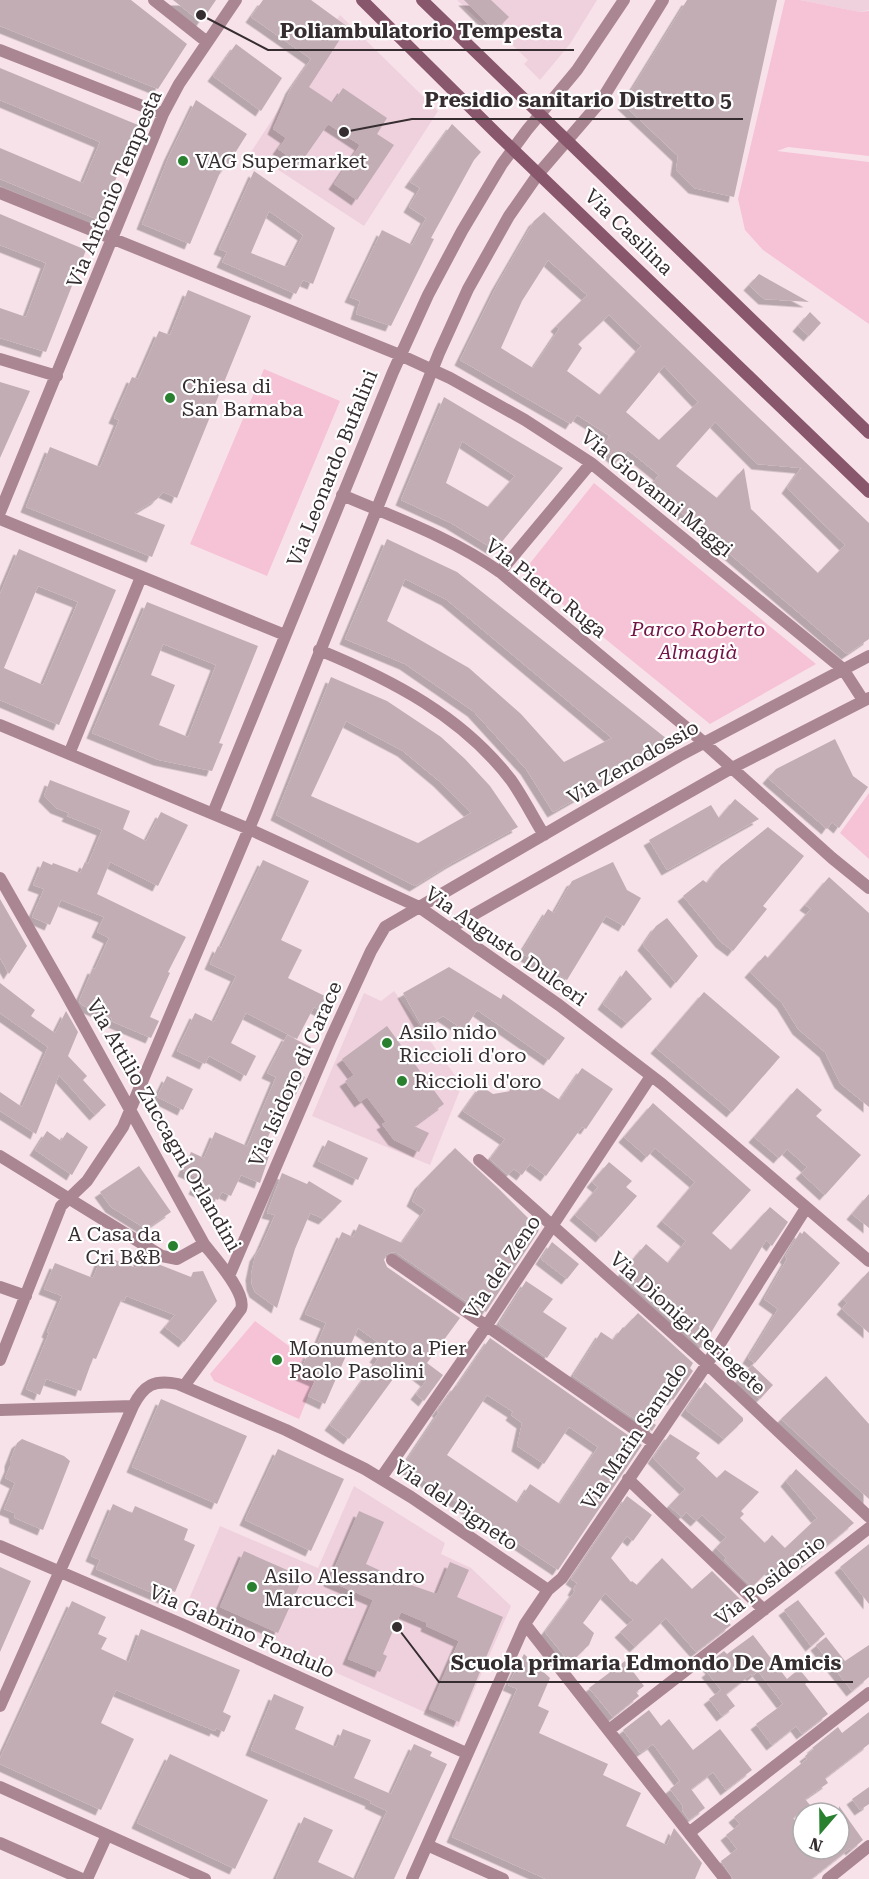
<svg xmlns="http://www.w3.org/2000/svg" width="869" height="1879" viewBox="0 0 869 1879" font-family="'Roboto Serif',serif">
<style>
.built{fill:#eed1dc}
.green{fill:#f6c2d5}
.building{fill:#c2adb5;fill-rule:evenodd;filter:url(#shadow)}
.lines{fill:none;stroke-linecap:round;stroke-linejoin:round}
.minor{stroke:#aa8693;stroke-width:12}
.secondary{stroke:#89576b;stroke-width:12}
.poi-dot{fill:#298130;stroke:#fff;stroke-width:2}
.labels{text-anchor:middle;stroke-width:4.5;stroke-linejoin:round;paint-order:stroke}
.poi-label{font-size:20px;fill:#352d30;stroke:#fff;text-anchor:start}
.street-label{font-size:20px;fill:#352d30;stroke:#fff}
.park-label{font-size:20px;font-style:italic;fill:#721445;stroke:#fff}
.leader{fill:none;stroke:#352d30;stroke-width:2}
.callout-dot{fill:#352d30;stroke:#fff;stroke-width:2}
.callout-label{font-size:21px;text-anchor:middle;font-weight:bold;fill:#352d30;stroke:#fff;stroke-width:4.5;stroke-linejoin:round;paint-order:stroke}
</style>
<defs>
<filter id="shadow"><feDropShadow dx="-5.5" dy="5.5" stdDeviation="0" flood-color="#0004"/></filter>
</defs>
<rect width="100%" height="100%" fill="#f8e2ea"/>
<path class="built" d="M457 0H597L570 44 540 80 524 64 528 60 501 34 497 38Z
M800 0H869V10L860 12Z
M340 15 438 111 364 226 251 152Z
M394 991 462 1085 430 1165 312 1116 364 993 381 1001Z
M354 1486 445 1543 441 1554 471 1568 511 1606 458 1727 186 1606 220 1526 318 1568Z"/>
<path class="green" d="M785 0H800L860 12 869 11V156L788 147 777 151 869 162V324L763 250 745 230 738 199Z
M264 369 340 401 267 576 190 544Z
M594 483 816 664 710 724 523 572Z
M869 793V859L840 833Z
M255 1321 304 1357 296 1372 314 1382 299 1419 214 1381 210 1374Z"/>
<path class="building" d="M0 0H131L187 44 158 89 0 26Z
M173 0H216L201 22Z
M263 0H311L348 27 309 87 333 103 343 88 387 118 377 134 394 145 357 200 334 184 360 145 328 124 300 164 278 149 286 138 273 129 291 88 311 59 251 17Z
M464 0H491L509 17 495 31Z
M687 0H777L734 197 694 188 676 170 678 156 623 104Z
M236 44 282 78 261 111 213 76Z
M0 68 138 125 99 220 0 179V148L83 183 100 142 0 100Z
M196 100 247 134 225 169 222 168 190 244 142 224 169 156Z
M452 124 481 152 474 160 431 238 434 239 391 326 356 314 360 301 350 297 382 230 412 245 426 218 409 207 420 188 410 182Z
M254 171 335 228 313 284 303 280 296 294 222 262 227 252 219 249ZM269 211 303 235 287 267 251 253Z
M544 212 869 523V639L847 654 650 486 659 475 628 450 618 461 602 447 610 436 577 415 571 424 460 360 497 285 534 221ZM548 260 587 295 556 326 559 329 533 368 501 348 522 301ZM609 315 641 346 600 395 567 371 582 348 578 344ZM664 366 698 402 659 440 626 412ZM715 422 757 464 801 468 787 488 845 545 818 573 751 509 744 468 717 498 676 466Z
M0 214 86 250 46 352 0 338V308L26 317 46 263 0 245Z
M759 274 809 302 764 299 749 285Z
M188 290 251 316 177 498 163 492 157 499 134 513 165 525 152 557 26 507 50 447 100 467 119 420 114 418 132 377 138 379 159 331 170 335Z
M810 312 821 323 809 336 798 326Z
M0 382 30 391 0 458Z
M444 397 563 468 495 550 451 523 401 500ZM462 441 515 476 488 507 446 483Z
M387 539 457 572 667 739 658 752 553 812 526 769 473 711 405 664 345 639ZM405 579 447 600 612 738 564 762 521 714 469 668 387 621Z
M19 549 116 590 59 725 0 700V594ZM38 586 78 602 43 685 4 668Z
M147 602 258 646 219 743 223 744 212 771 159 760 92 733ZM163 644 216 665 188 737 159 725 175 685 151 675Z
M331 677 387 701 441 737 465 759 490 786 518 827 452 863 415 886 276 815ZM346 721 403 751 439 781 471 813 418 843 311 796Z
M835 739 853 776 868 787 839 828 832 822 827 829 768 778 776 769Z
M50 780 130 811 123 829 146 841 161 812 188 825 158 886 110 862 97 894 186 937 168 972 170 973 150 1017 159 1021 151 1038 111 1021 112 1018 82 1005 79 1001 93 968 95 969 109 938 97 932 104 917 61 900 50 925 32 917 44 889 33 885 43 861 52 865 53 863 80 873 85 862 88 864 102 830 67 816 69 813 56 808 44 796Z
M735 799 759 819 667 870 649 840 711 805 719 818Z
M768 827 804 856 763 906 767 909 733 951 721 942 683 896 703 880 707 883 721 865Z
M263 860 309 881 281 940 302 950 288 978 333 1000 327 1014 314 1007 297 1039 246 1013 231 1043 256 1056 246 1076 209 1056 205 1064 177 1051 195 1013 214 1022 236 976 210 964 218 946 221 948Z
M613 862 627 890 641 898 624 926 606 916 567 980 521 953 548 909 554 913 572 881Z
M829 877 869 913V1107L840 1083 825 1052 798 1029 782 1003 750 972 765 955 768 958 811 909 805 905Z
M0 899 27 946 9 974 0 958Z
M667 918 698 956 676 983 643 945 656 926Z
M449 967 501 999 503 994 565 1038 549 1060 477 1010 464 1030 443 1016 423 1028 403 993Z
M626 970 652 999 627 1023 603 1004Z
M0 983 35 1010 31 1016 55 1033 66 1011 78 1032 68 1056 87 1076 83 1080 106 1105 95 1115 59 1075 36 1134 0 1111V1092L22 1107 48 1047 0 1013Z
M704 992 780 1057 732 1112 656 1048Z
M387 1026 444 1104 414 1126 429 1133 419 1152 394 1140 382 1124 386 1122 367 1097 360 1102 345 1081 354 1075 342 1059Z
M287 1035 311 1047 298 1073 305 1077 293 1100 286 1096 261 1153 269 1156 260 1183 241 1175 231 1196 222 1192 218 1200 194 1189 199 1178 183 1171 191 1152 204 1158 215 1132 247 1146 276 1077 267 1073Z
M582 1068 613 1089 586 1129 582 1127 546 1176 530 1164 522 1175 514 1169 508 1175 490 1159 505 1139 463 1111 481 1086 493 1094 511 1091 522 1075 560 1100Z
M167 1076 193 1089 183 1110 157 1097Z
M797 1088 822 1110 816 1116 861 1155 825 1195 801 1173 807 1167 787 1149 779 1158 754 1137Z
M653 1103 751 1190 712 1233 731 1250 770 1207 788 1222 772 1246 766 1240 702 1348 620 1275 646 1244 668 1263 686 1241 662 1221 695 1182 655 1148 647 1157 624 1137Z
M47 1131 61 1141 67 1132 88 1147 72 1175 35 1150Z
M328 1140 368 1158 358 1180 318 1161Z
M455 1148 498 1188 539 1229 538 1232 486 1312 472 1302 470 1304 397 1253 392 1252 386 1255 384 1260 387 1267 460 1318 427 1363 443 1375 424 1401 416 1394 426 1381 404 1364 349 1439 330 1425 378 1359 375 1357 383 1346 358 1328 325 1404 308 1396 315 1381 299 1374 309 1352 313 1354 326 1323 305 1314 342 1232 353 1237 359 1224 402 1243 425 1210 412 1201 420 1184Z
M609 1162 632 1181 626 1187 637 1196 601 1237 575 1215 598 1187 592 1182Z
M139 1166 171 1212 146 1229 111 1207 100 1192Z
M282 1173 307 1184 309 1181 342 1201 324 1219 310 1213 295 1249 277 1308 255 1292 252 1285 251 1275 255 1256 261 1247 275 1215 267 1213Z
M869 1194V1228L852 1214Z
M804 1231 840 1263 755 1363 748 1358 778 1309 764 1299 787 1259 785 1257 800 1232 802 1234Z
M552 1242 579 1264 567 1279 541 1259Z
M102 1255 136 1268 140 1257 191 1277 193 1272 203 1271 217 1301 184 1342 165 1327 175 1315 126 1296 124 1301 121 1300 96 1359 93 1358 81 1391 46 1379 40 1395 26 1389 49 1333 47 1332 62 1296 44 1289 55 1263 93 1278Z
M869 1271V1333L842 1309 847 1303 843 1299Z
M526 1281 553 1299 543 1312 567 1328 547 1358 499 1324Z
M638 1313 693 1363 690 1368 693 1371 673 1400 670 1398 653 1423 656 1425 652 1431 573 1376 601 1332 613 1340 623 1327 624 1328Z
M490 1338 642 1445 558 1570 403 1466 439 1412 437 1411 456 1385 457 1386ZM487 1395 513 1412 511 1415 522 1423 517 1446 544 1464 569 1427 598 1447 560 1504 530 1484 518 1503 447 1455Z
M752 1365 773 1385 760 1399 738 1380Z
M826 1376 869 1424V1499L781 1419Z
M705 1382 743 1418V1421L724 1439 686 1410Z
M161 1399 247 1436 217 1504 132 1467Z
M670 1434 700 1453 696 1458 717 1478 725 1470 759 1492 741 1511 744 1514 740 1518 765 1543 772 1535 785 1548 817 1518 786 1481 796 1469 854 1523 805 1564 801 1560 781 1580 770 1569 752 1587 724 1560 726 1558 716 1548 726 1537 702 1515 696 1521 686 1512 682 1517 669 1506 685 1489 653 1458Z
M22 1439 64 1456 70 1461 43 1530 15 1518 14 1513 4 1509 15 1483 5 1478 10 1466V1461L17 1443Z
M278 1449 344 1479 311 1551 245 1520Z
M627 1496 652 1515 633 1541 627 1536 611 1558 631 1582 632 1581 637 1585 662 1558 692 1589 712 1571 741 1600 723 1616 731 1625 696 1652 666 1618 635 1647 620 1632 633 1620 605 1593 583 1623 594 1633 589 1645 570 1663 545 1632 575 1591 573 1590 577 1583 571 1579Z
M113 1504 132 1513 135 1506 188 1529 184 1540 195 1545 175 1592 167 1589 164 1598 96 1569 100 1560 91 1556Z
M359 1511 384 1522 366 1564 411 1585 437 1594 450 1562 469 1570 457 1597 503 1617 459 1722 429 1709 459 1641 426 1626 427 1623 401 1612 383 1654 387 1656 380 1672 348 1659 373 1600 329 1581Z
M869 1544V1604L840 1567Z
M244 1551 303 1577 278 1633 220 1607Z
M0 1567 31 1581 0 1652Z
M798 1600 825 1634 811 1646 784 1610Z
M72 1601 106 1617 98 1634 107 1638 101 1649 129 1662 141 1629 240 1670 223 1712 231 1716 224 1732 216 1728 215 1731 116 1690 101 1723 134 1739 101 1810 0 1764V1758Z
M753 1635 787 1679 799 1669 809 1681 805 1684 828 1714 802 1734 796 1726 772 1745 756 1724 783 1704 758 1671 752 1676 751 1674 726 1694 735 1706 722 1716 709 1699 721 1690 707 1672 711 1669 707 1664 724 1651 727 1654Z
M826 1637 845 1661 869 1645V1677L852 1691 816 1645Z
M524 1654 550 1678 538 1706 549 1711 539 1733 608 1764 603 1775 641 1793 626 1826 667 1845 674 1828 702 1863 695 1879H546L452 1837 517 1689 508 1685Z
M625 1661 644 1686 636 1692 639 1696 613 1717 589 1688Z
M274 1694 304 1707 295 1729 336 1747 343 1729 371 1740 354 1778 391 1794 414 1744 432 1752 430 1756 447 1764 394 1879H356L387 1811 370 1803 371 1801 251 1750Z
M649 1710 661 1726 669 1719 693 1750 720 1729 752 1770 726 1790 713 1772 691 1789 705 1808 689 1820 682 1810 683 1806 670 1789 680 1781 653 1744 640 1753 623 1730Z
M869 1712V1744L825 1778 828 1783 805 1799 810 1805 793 1818 803 1830V1849H839V1806L863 1840 851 1850 850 1848 811 1879H733L721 1861 737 1849 726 1835 740 1824 734 1817 807 1759 805 1756 814 1749 812 1748 838 1727 842 1733Z
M170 1754 268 1800 235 1869 137 1823Z
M869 1787V1804L860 1810 852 1799Z
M304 1817 333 1830 318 1862 355 1879H276Z"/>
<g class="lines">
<path class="minor" d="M154 0 207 42
M0 50 163 114
M0 193 400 355 450 378 525 420 591 463 843 669 863 700
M0 359 57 376
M342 495C396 518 452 538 500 572L693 733 832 858 869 888
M0 512 163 114 179 84 236 0
M0 519 285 635
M500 572 591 463
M319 650C392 680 462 716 511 780 523 797 533 817 544 835
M0 725 249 829 419 907 559 1005 662 1084 869 1261
M69 754 141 577
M213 813 393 372 428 295 462 231 502 164 527 130 577 70 624 0
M0 878 64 990 204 1244C214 1257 247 1293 241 1309L184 1386
M450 928 730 769 869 698
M0 1156 162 1256 177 1259 204 1244
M479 1160 707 1364 869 1517
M392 1260 653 1442
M229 1276 331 1038 371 951 385 927 679 756 869 656
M0 1287 26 1296
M0 1360 61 1206 87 1181 123 1127 256 812 439 353 468 289 509 216 539 173 601 101 663 0
M0 1410 133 1406
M381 1478 487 1325 651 1076
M628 1479 764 1610
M0 1546 186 1626 466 1753
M548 1590 562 1578 707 1364 806 1208
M0 1706 133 1406C144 1385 154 1379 178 1384L286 1430 365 1469 411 1497 548 1590 525 1624 725 1879
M609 1730 869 1528
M0 1787 205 1879
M690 1832 869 1693
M0 1843 82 1879
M427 1845 503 1879
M87 1879 107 1835
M412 1879 525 1624
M828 1879 869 1846"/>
<path class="secondary" d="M362 0 496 133 869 492
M422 0 869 433"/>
</g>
<g class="poi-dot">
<circle cx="183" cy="161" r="6"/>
<circle cx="170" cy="398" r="6"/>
<circle cx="387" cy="1043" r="6"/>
<circle cx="402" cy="1081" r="6"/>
<circle cx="173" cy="1246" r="6"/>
<circle cx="277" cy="1360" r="6"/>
<circle cx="252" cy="1587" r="6"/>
</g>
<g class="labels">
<g class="poi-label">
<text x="195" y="168">VAG Supermarket</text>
<text x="182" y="393">Chiesa di<tspan x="182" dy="23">San Barnaba</tspan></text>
<text x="399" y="1039">Asilo nido<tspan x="399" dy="23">Riccioli d'oro</tspan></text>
<text x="414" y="1088">Riccioli d'oro</text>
<text x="161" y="1241" text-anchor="end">A Casa da<tspan x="161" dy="23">Cri B&amp;B</tspan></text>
<text x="289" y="1355">Monumento a Pier<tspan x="289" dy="23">Paolo Pasolini</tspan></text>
<text x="264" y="1583">Asilo Alessandro<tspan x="264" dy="23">Marcucci</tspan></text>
</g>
<g class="street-label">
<text transform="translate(114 189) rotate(-67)" y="7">Via Antonio Tempesta</text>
<text transform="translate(629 232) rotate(44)" y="7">Via Casilina</text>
<text transform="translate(332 468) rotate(-68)" y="7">Via Leonardo Bufalini</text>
<text transform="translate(657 493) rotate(39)" y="7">Via Giovanni Maggi</text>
<text transform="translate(546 588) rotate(38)" y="7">Via Pietro Ruga</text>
<text transform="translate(633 762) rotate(-30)" y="7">Via Zenodossio</text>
<text transform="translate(506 946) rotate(35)" y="7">Via Augusto Dulceri</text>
<text transform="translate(295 1074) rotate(-66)" y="7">Via Isidoro di Carace</text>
<text transform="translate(164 1125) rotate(60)" y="7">Via Attilio Zuccagni Orlandini</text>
<text transform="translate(502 1267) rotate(-56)" y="7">Via dei Zeno</text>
<text transform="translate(688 1323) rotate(42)" y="7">Via Dionigi Periegete</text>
<text transform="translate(634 1436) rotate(-56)" y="7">Via Marin Sanudo</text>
<text transform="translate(456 1505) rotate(34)" y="7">Via del Pigneto</text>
<text transform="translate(770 1580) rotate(-38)" y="7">Via Posidonio</text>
<text transform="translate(242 1631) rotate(24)" y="7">Via Gabrino Fondulo</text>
</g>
<g class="park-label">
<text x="698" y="636">Parco Roberto<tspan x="698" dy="23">Almagià</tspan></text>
</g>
</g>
<path class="leader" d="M201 15L268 50H574M344 132L412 119H743M397 1627L439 1682H853"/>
<g class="callout-dot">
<circle cx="201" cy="15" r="6"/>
<circle cx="344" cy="132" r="6"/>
<circle cx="397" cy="1627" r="6"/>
</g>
<g class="callout-label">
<text x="421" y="38">Poliambulatorio Tempesta</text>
<text x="578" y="107">Presidio sanitario Distretto 5</text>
<text x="646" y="1670">Scuola primaria Edmondo De Amicis</text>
</g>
<g transform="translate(821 1831) rotate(200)"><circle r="28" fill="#ffffff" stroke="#aeabac" stroke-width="1.5"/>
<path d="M0-4.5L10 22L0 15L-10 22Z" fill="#298130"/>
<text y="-9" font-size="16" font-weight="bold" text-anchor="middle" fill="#352d30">N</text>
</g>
</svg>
